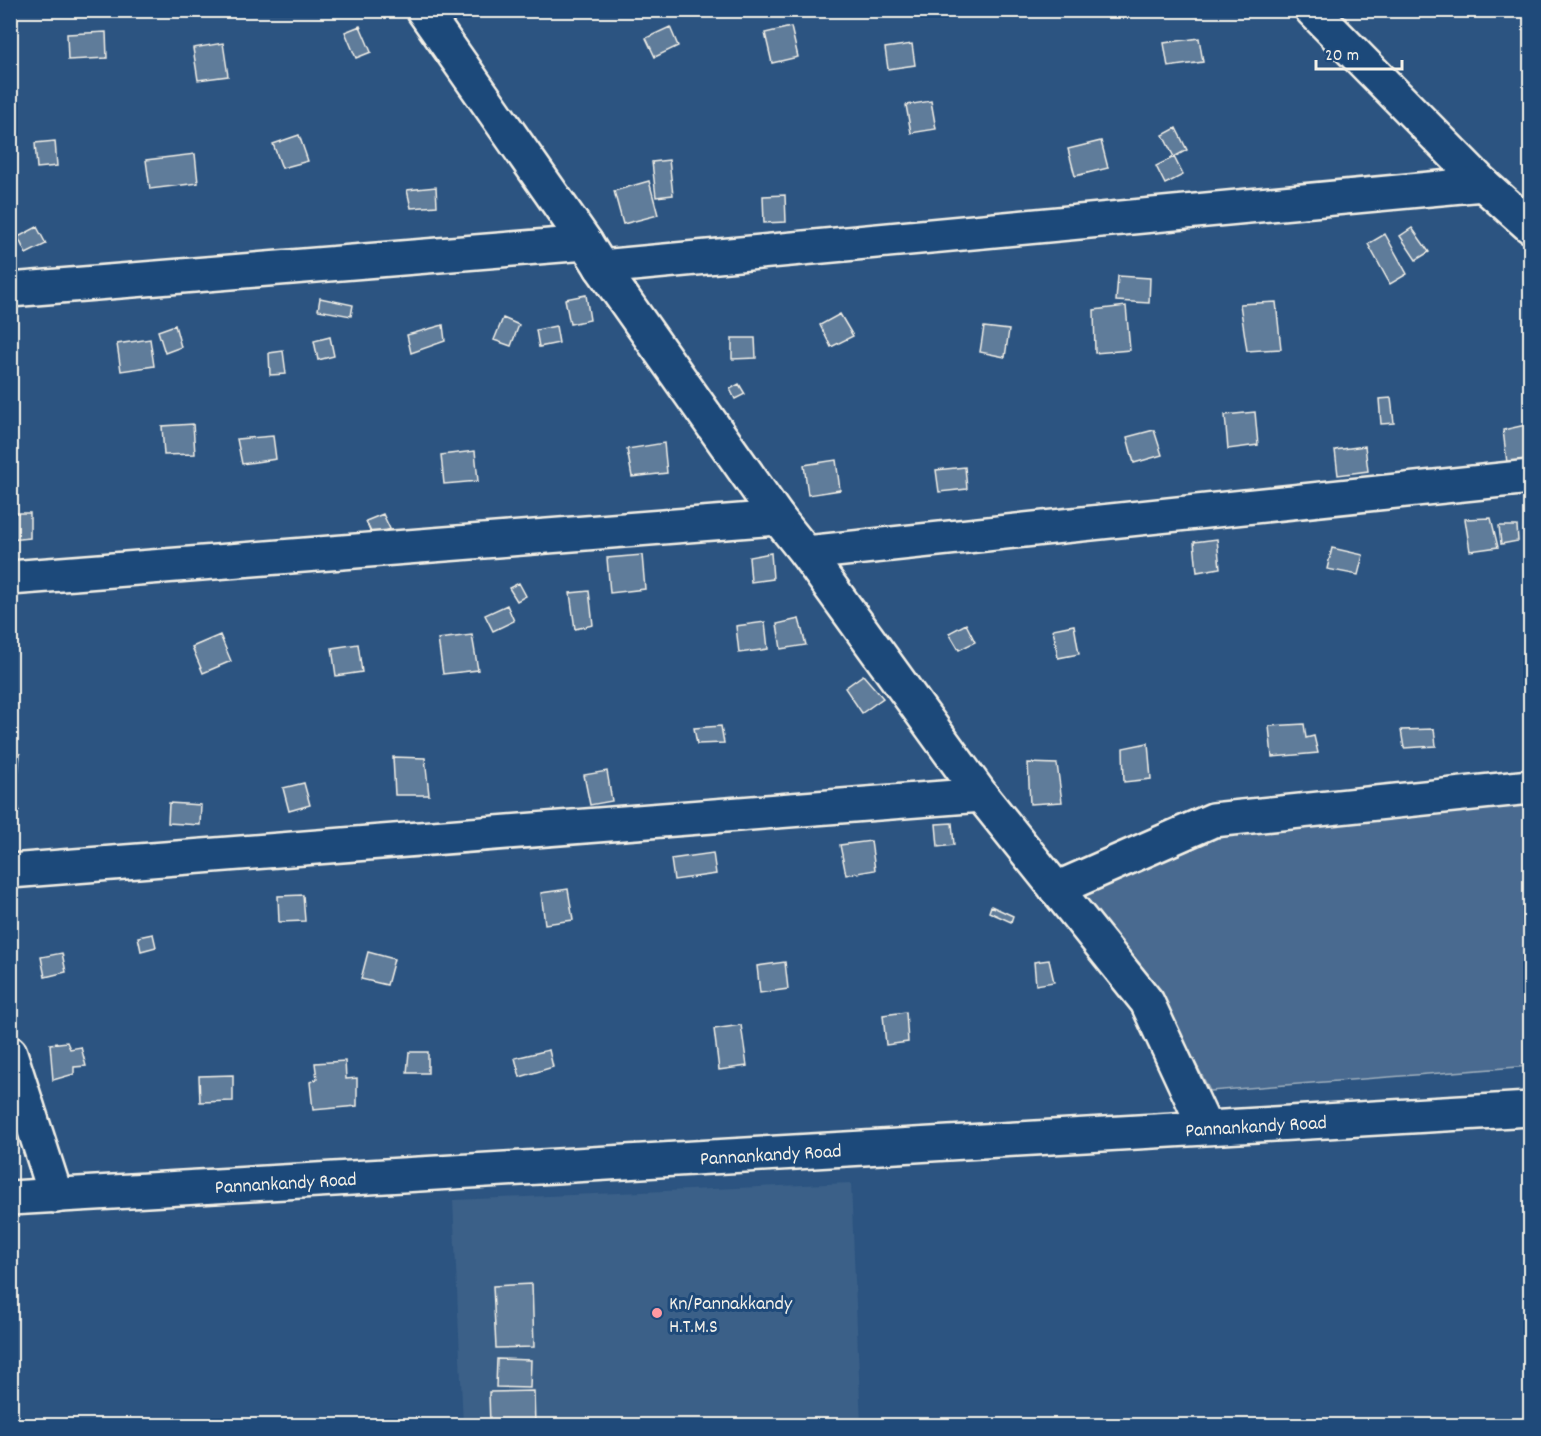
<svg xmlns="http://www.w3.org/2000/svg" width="1541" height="1436" viewBox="0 0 1541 1436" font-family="Dekko,sans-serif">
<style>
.built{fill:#3b6088}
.green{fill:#496b90;stroke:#9eaebc;stroke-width:1.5}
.building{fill:#5e7b9a;stroke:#f4f1e8;stroke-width:1.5}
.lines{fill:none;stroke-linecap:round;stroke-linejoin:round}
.minor-casing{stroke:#f4f1e8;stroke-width:38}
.minor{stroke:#1f4a7a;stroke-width:33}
.poi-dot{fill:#ff9aa2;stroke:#1f4a7a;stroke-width:2}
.labels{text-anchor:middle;stroke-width:6;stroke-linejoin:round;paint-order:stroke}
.street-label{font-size:20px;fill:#f4f1e8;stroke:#1f4a7a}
.poi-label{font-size:20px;fill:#f4f1e8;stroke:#1f4a7a;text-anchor:start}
</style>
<rect width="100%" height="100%" fill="#2c5481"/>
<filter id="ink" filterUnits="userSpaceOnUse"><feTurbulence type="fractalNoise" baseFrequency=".0167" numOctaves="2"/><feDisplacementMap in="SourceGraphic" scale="12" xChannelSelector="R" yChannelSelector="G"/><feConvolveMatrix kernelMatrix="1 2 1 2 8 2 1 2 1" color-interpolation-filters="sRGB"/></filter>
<g filter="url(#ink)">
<path class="built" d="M851 1183 861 1425H463L453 1200Z"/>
<path class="green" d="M1530 803V1066L1210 1091 1159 992 1076 894 1213 830Z"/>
<path class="building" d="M360 26 371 52 356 58 345 32Z
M670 27 678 46 655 57 646 38Z
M791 27 798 57 772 63 765 33Z
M106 32 107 58 68 60 67 34Z
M1199 38 1203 62 1168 67 1164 43Z
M223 43 228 76 198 80 193 48Z
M912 44 915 65 888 69 885 48Z
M931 101 936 129 911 133 906 105Z
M1176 128 1187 150 1174 157 1163 135Z
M299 135 308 161 282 168 273 144Z
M55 141 57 166 37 168 35 143Z
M1101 141 1108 168 1075 176 1068 149Z
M195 154 198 183 150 189 146 160Z
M1174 157 1183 175 1165 184 1156 166Z
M669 160 673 195 656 197 652 162Z
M649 181 658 215 623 224 614 191Z
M436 187 437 206 411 208 407 190Z
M785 195 786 222 764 223 763 196Z
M37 227 46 244 26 254 18 237Z
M1412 228 1429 252 1416 260 1400 236Z
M1385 234 1407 274 1390 284 1368 244Z
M1118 276 1150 278 1149 303 1116 301Z
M586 295 590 320 570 324 565 299Z
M320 298 353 305 351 316 318 310Z
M1276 302 1281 349 1247 351 1240 304Z
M1126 306 1130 350 1095 353 1094 310Z
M840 314 853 336 831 347 820 325Z
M503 318 519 325 511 346 494 340Z
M175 325 181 347 165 353 158 331Z
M443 325 445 341 411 353 407 335Z
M556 326 559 343 539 347 536 330Z
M984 327 1009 330 1005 357 980 352Z
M330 337 334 356 318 360 314 341Z
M732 338H755L756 358 732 359Z
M150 339 154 366 121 371 117 344Z
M283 351 286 374 270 375 269 353Z
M739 384 745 394 735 399 730 389Z
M1391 398 1394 423 1381 424 1379 399Z
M1255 412 1258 445 1228 449 1225 415Z
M193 424 195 454 164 455 162 426Z
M1530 424V459L1507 463 1503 430Z
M1154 430 1162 455 1134 463 1127 437Z
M273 436 276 459 242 464 237 439Z
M664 443 667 473 632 477 627 449Z
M1365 446 1368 471 1338 475 1335 450Z
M475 451 478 481 444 484 441 455Z
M836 460 840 490 808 495 804 465Z
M965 467 967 489 939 492 936 470Z
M10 513H30V538L10 540Z
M383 514 390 529 373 537 366 521Z
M1491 518 1498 547 1470 551 1465 519Z
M1499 526H1517L1518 541 1501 544Z
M1217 539 1220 568 1197 572 1194 542Z
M1332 548 1363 555 1358 575 1327 569Z
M771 553 773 579 751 582 749 557Z
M642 555 645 589 610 593 607 558Z
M519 583 526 596 517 601 509 588Z
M589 591 593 625 575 629 570 593Z
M507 605 514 621 493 631 485 615Z
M799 619 806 645 781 649 777 624Z
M765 622 768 649 739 653 736 626Z
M966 624 975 642 959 650 949 633Z
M1074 625 1079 654 1058 658 1053 629Z
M220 635 231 661 203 673 192 647Z
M472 635 478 670 443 674 438 639Z
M358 644 362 672 336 676 332 648Z
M863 675 883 698 862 713 845 688Z
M1304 724 1306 738 1314 736 1318 753 1272 757 1269 726Z
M721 726 724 743 697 744 694 728Z
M1434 729 1436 746 1404 748 1401 730Z
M1148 743 1151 779 1124 782 1123 748Z
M10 753 20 754 17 786 10 785Z
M393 757 425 758 429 795H395Z
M1028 763 1057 764 1062 802 1030 804Z
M607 771 612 801 590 805 584 775Z
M304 783 310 805 289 811 283 788Z
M16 792 19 811 10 812V793Z
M169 803 201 805 200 825 168 823Z
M952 823 954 845 938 847 936 824Z
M871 841 875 870 846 875 840 845Z
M713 853 716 874 674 880 671 859Z
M568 889 573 920 545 924 541 893Z
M303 895 305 921 279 922 278 896Z
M991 906 1013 916 1011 922 989 912Z
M153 934 156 947 141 951 138 937Z
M368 952 394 959 387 985 361 979Z
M62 953 66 972 45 977 41 957Z
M1049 960 1054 982 1036 985 1034 962Z
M785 962 788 989 760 993 757 966Z
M906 1012 908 1042 886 1045 883 1015Z
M741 1025 747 1066 719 1070 714 1029Z
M67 1042 70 1049 81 1047 86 1066 74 1067V1074L53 1080 50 1044Z
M549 1050 553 1067 520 1077 515 1058Z
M409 1052H428V1073H407Z
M345 1061 346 1079 357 1078V1106L313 1110 310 1082 317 1079 315 1063Z
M233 1075V1101L200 1102 199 1076Z
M532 1284 534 1347 496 1348 493 1286Z
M497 1359 531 1360 530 1388 496 1387Z
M534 1391 535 1426H490L489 1392Z"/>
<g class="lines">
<g class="minor-casing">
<g id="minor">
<path d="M423 10 586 243 601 267 778 518 806 553 981 795 1147 1002 1205 1127"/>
<path d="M1312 10 1483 184 1530 226"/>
<path d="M601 267 1483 184"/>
<path d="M10 290 586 243"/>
<path d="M806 553 1530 477"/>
<path d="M10 578 778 518"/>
<path d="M10 871 981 795"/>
<path d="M1056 889 1213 820 1530 787"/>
<path d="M10 1053 56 1196"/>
<path id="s1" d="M10 1198 1530 1109"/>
</g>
</g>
<use href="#minor" class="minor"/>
</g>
</g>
<circle class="poi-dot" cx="657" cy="1313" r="6"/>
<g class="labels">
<g class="street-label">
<text dy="7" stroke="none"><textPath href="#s1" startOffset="1248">Pannankandy Road</textPath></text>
<text dy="7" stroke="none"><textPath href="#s1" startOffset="762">Pannankandy Road</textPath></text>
<text dy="7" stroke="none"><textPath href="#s1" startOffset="276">Pannankandy Road</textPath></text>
</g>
<g class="poi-label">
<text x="669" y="1309">Kn/Pannakkandy<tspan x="669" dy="23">H.T.M.S</tspan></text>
</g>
</g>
<rect width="1541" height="1436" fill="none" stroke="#1f4a7a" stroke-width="36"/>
<rect x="18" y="18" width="1505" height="1400" fill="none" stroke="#f4f1e8" stroke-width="2" filter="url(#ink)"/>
<path d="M1316 60v9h86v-9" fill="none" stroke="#f4f1e8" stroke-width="3"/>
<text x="1325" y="60" font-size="18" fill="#f4f1e8" stroke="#1f4a7a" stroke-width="4.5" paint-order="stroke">20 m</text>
</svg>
